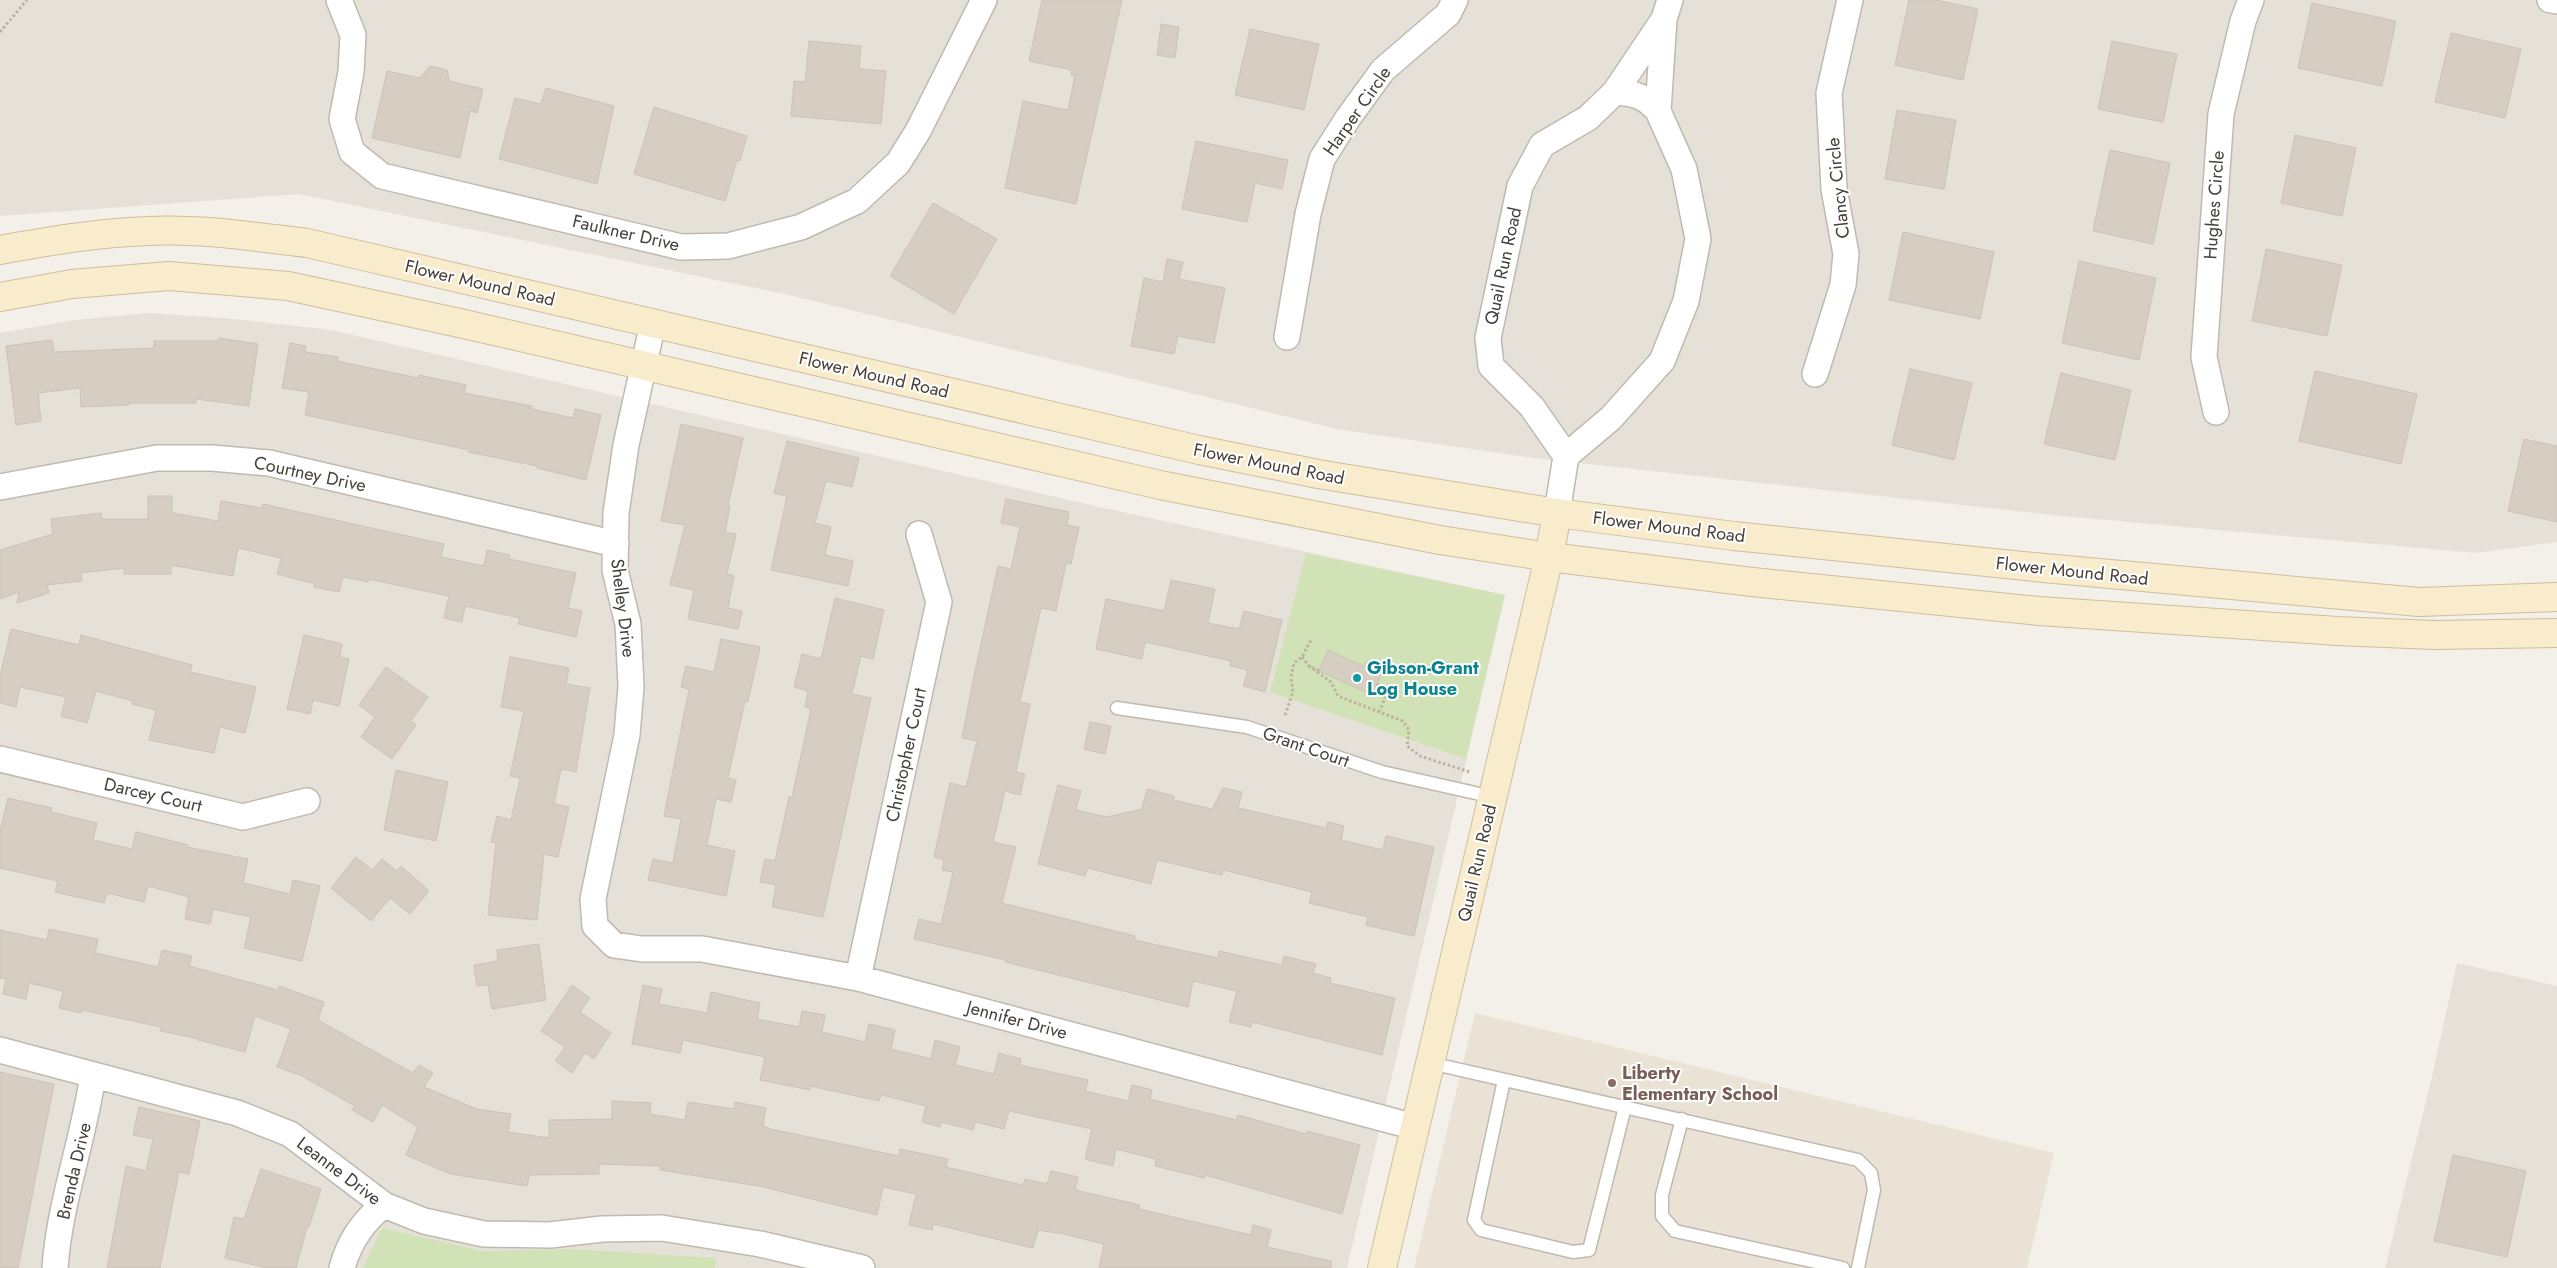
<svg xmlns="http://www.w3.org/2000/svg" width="2557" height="1268" viewBox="0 0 2557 1268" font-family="Jost,sans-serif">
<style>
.residential{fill:#e6e1d8}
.education{fill:#eae3d5}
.green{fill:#d1e3b6}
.building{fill:#d6cdc3;stroke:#cdc2b4}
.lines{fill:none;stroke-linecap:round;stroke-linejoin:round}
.lane-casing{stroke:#c0b9b0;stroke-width:15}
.street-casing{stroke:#c0b9b0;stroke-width:28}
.secondary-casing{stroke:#cdbe9e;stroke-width:30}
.path{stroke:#beb19f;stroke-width:3;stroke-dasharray:2.5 2.5;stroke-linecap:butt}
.lane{stroke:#fff;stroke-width:12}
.street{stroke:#fff;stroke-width:25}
.secondary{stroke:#f9eccd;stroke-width:28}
.culture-dot{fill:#0f9aa8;stroke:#fff;stroke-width:2}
.education-dot{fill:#8d6e63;stroke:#fff;stroke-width:2}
.labels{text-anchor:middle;stroke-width:4;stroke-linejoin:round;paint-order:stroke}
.street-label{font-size:18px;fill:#464038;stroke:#fff}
.culture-label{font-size:18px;font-weight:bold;fill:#0d838f;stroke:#fff;text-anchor:start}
.education-label{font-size:18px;font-weight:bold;fill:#785e54;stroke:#fff;text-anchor:start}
</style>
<rect width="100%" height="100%" fill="#f3efe9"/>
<path class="residential" d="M0 0H2557V542L2476 553 2062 516 1533 458 1337 429 785 294 299 194 0 216Z
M149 313 224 318 331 330 1104 508 1505 595 1347 1268H0V333L75 320Z
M2457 963 2557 986V1268H2385L2431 1081Z"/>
<path class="education" d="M1475 1013 2054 1153 2027 1268H1414Z"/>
<path class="green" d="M1306 553 1505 595 1466 759 1270 692Z
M382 1228 482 1251 573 1249 716 1258 715 1268H363Z"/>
<path class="building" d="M1042 0H1122L1076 204 1005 188 1023 101 1068 110 1075 76 1071 75 1072 70 1029 61Z
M1909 0H1936L1978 9 1963 80 1895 65Z
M2312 3 2396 21 2382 86 2298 68Z
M1161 24 1179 27 1175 58 1157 55Z
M1250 29 1319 44 1304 110 1235 95Z
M2451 33 2521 49 2505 118 2435 102Z
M809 41 861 46 859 69 886 71 881 124 791 116 794 81 805 82Z
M2112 41 2177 54 2163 122 2098 109Z
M430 66 447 70 449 81 483 89 477 113 470 111 460 158 372 138 387 71 420 78Z
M546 88 614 106 597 184 499 159 515 98 541 104Z
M654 107 747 136 740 161 737 160 725 201 634 174Z
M1897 110 1956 120 1944 189 1885 179Z
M2295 135 2356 148 2342 216 2281 203Z
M1196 141 1288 160 1282 189 1255 183 1247 222 1182 209Z
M2110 150 2170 163 2153 244 2093 231Z
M933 203 997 239 954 314 890 276Z
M1903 232 1994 252 1980 319 1889 300Z
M2266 249 2342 265 2327 336 2252 321Z
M1167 259 1183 262 1179 279 1225 288 1214 343 1178 336 1174 354 1131 346 1144 278 1163 282Z
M2079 261 2156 278 2139 360 2062 343Z
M219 338 258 344 249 406 196 399V403H129V405L81 407 80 388 38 393 41 421 16 425 6 346 52 340 54 352 154 348V341H218Z
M290 343 306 346 305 352 338 357 337 361 418 378 419 375 466 385 464 393 532 406V409L573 418 575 409 601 415 586 480 537 468V466L468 452 469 450 305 415 309 392 282 388Z
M1910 369 1972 383 1954 460 1892 445Z
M2315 371 2417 394 2401 464 2299 441Z
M2061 373 2131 390 2115 460 2044 444Z
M681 424 743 438 728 506 730 507 725 532 736 534 727 574 734 576 728 608 742 611 738 629 688 619 694 590 670 585 685 525 661 521Z
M2524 439 2557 446V522L2508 511Z
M787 441 859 458 852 487 826 481 815 523 831 527 825 555 853 561 848 586 771 570 787 496 774 493Z
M148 496H172V513L218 521 221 501 262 508 263 504 444 544 441 557 484 566 487 550 510 555 509 559 576 573 568 608 582 611 576 637 518 624 520 618 465 606 462 622 444 618 449 596 368 579V582L343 577 339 592 314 587 315 584 277 574 281 558 238 548 233 576 171 565V574H124V568L81 573 82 581 47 585 49 593 17 603 19 592 0 599V550L53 534 51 519 101 513 102 519H148Z
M1006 499 1069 512 1067 525 1079 527 1071 564 1066 563 1056 611 1041 608 1020 702 1030 704 1016 772 1025 774 1020 795 1005 791 993 842 1016 847 1002 903 1135 936 1134 940 1218 958 1219 951 1282 965 1284 956 1316 964 1313 973 1331 978 1330 983 1395 998 1382 1055 1252 1022 1251 1027 1229 1022 1237 991 1193 981 1188 1007 1005 962 1006 960 914 939 919 919 941 924 953 872 942 870 944 860 934 857 950 783 966 787 977 741 962 738 974 676 998 566 1011 569 1020 527 1001 523Z
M1171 580 1215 589 1208 623 1239 629 1244 611 1282 620 1265 692 1243 686 1248 670 1230 666 1231 661 1145 642 1142 659 1096 649 1106 599 1164 611Z
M835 598 884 610 873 659 861 656 852 694 871 698 823 917 772 907 776 885 760 882 765 859 775 861 789 797H792L811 709 805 707 808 691 794 687 802 654 821 659Z
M11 629 79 645 81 635 192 665 190 672 256 687 245 733 220 727 214 753 149 740 156 710 132 704 133 701 96 691 87 723 61 716 66 697 20 687 16 707 0 703V676Z
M304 635 342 644 340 657 349 659 339 706 313 700 310 714 287 709Z
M721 639 760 647 748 702 745 701 728 778 736 780 731 802 716 799 707 845 735 851 726 896 648 880 653 859 673 863 681 819 664 816 689 689 681 687 686 666 714 672Z
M1328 650 1363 666 1368 661 1384 668 1372 695 1319 671Z
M510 657 569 668 566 684 590 688 576 772 561 769 554 804 569 807 558 857 544 854 537 920 488 915 496 843 491 842 497 816 511 820 520 778 510 776 524 711 501 707Z
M386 667 428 697 411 721 416 725 392 759 361 737 375 717 359 705Z
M1090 722 1111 726 1105 754 1084 749Z
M396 770 448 782 436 841 384 830Z
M1058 785 1081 791 1076 810 1107 817 1142 809 1147 789 1174 796 1173 800 1212 809 1223 788 1242 792 1238 808 1326 828 1328 822 1344 826 1341 840 1383 850 1386 836 1434 847 1414 936 1366 925 1368 917 1309 903 1312 892 1223 870 1222 875 1157 860 1151 884 1087 868 1085 876 1038 864Z
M8 798 52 808 51 812 97 823 93 840 132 849 136 832 188 845 187 847 248 859 243 883 290 894 293 880 320 886 302 961 244 948 251 917 213 909 210 924 185 919 189 897 148 886 144 902 107 893 104 903 55 892 58 881 0 868V831Z
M356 857 372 870 382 859 397 871 401 866 429 891 410 914 390 898 371 921 331 888Z
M49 929 98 939 95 953 158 967 162 950 192 956 189 966 278 990 279 986 324 1002 318 1020 413 1073 419 1065 433 1073 424 1087 477 1109 511 1114 508 1132 549 1138V1120L612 1119V1101L651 1103 650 1114 685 1120 688 1102 734 1109 735 1102 766 1108 763 1126 771 1129 899 1156 900 1149 948 1159 946 1167 1023 1185 1025 1179 1047 1184 1051 1171 1078 1177 1075 1190 1140 1205 1139 1209 1251 1235 1253 1225 1271 1230 1267 1247 1331 1261V1268H1099L1104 1244 1064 1234 1038 1230 1033 1248 933 1224 932 1230 909 1225 916 1194 883 1187 877 1215 759 1186 660 1170V1166L599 1164V1174L529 1175 527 1186 450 1174 406 1155 418 1127 382 1105 373 1122 352 1110 355 1106 300 1075 277 1067 291 1029 255 1016 245 1052 198 1040 199 1039 160 1031 161 1027 82 1010 81 1013 59 1008 63 991 29 983 26 999 3 994 6 979 0 978V930L47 940Z
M539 944 546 1000 492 1009 488 985 477 986 474 965 498 961 497 950Z
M572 985 590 998 580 1012 611 1033 594 1059 585 1053 572 1073 555 1061 565 1047 541 1031Z
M643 985 662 989 659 1004 707 1013 711 992 760 1003 757 1019 799 1027 802 1011 825 1015 822 1032 865 1042 869 1024 895 1030 891 1049 931 1059 935 1040 960 1047 955 1065 994 1074 999 1053 1021 1059 1020 1065 1088 1080 1085 1091 1128 1101 1132 1085 1152 1090 1150 1099 1236 1120 1238 1115 1306 1134 1307 1131 1360 1145 1342 1214 1205 1175 1204 1178 1155 1166 1156 1159 1116 1149 1113 1166 1085 1159 1092 1129 1009 1111 1004 1129 975 1122 973 1130 941 1122 940 1127 922 1122 926 1106 881 1095 879 1101 810 1086V1090L760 1080 765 1057 683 1040 680 1053 632 1044Z
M0 1072 54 1084 18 1268H0Z
M139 1107 200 1121 189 1174 179 1172 160 1268H107L126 1166 146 1171 153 1139 133 1135Z
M2453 1155 2526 1171 2507 1257 2434 1241Z
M261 1169 321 1189 309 1227H307L296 1268H267L225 1258 234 1217 244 1219Z"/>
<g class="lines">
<g class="lane-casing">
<path id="lane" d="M1117 708 1247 727 1382 772 1493 797
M1430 1063 1858 1160 1871 1173 1874 1190 1858 1268
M1504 1080 1474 1220 1481 1230 1573 1252 1589 1250 1625 1107
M1682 1119 1662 1195V1216L1675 1231 1843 1268"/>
</g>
<g class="street-casing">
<path id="street" d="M339 0 353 35 351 72 342 119 352 152 382 176 681 247 728 246 801 227 857 201 898 163 918 131 984 0
M2550 0 2557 1
M1615 92C1634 93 1645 96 1658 111
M653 323 626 445 616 513 615 570 628 624 631 686 627 735 593 899 595 926 614 945 642 949H702L858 978 1415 1127
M1287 337 1308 214 1322 159 1348 118 1383 70 1448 14 1455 0
M1815 374 1843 285 1846 254 1834 189 1829 93 1850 0
M2216 412 2204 357 2221 114 2243 21 2251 0
M1566 456 1532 407 1491 366 1488 338 1520 186 1542 145 1588 118 1615 92 1664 19
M0 487 157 458H212L269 463 616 544
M1557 513 1566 456 1611 418 1662 361 1686 301 1698 239 1684 169 1658 111 1664 19 1670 0
M0 759 243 817 307 801
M858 978 939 602 919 534
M0 1050 237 1113 290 1134 384 1205 424 1221 484 1234 550 1235 602 1229 662 1228 760 1244 862 1268
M55 1268C59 1205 84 1138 93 1075
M342 1268C349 1242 363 1221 384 1205"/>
</g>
<g class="secondary-casing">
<path id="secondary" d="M0 250C49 241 97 233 147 231 200 228 255 237 307 243L1199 450 1318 474 1557 513 1734 536 2044 568 2419 602 2557 597
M0 297 72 284 169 276 288 286 464 324 1160 485 1440 540 1549 557 1752 582 2039 611 2337 631 2434 635 2557 633
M1382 1268 1549 557 1557 513"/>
</g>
<path class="path" d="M0 32 27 0
M1302 657 1309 666 1319 671
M1309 666 1331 682 1338 696 1403 721 1409 730 1407 746 1420 756 1470 772
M1377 684 1384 690 1385 697 1380 711
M1285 715 1293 692 1291 677 1294 663 1302 657 1311 640"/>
<use href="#lane" class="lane"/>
<use href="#street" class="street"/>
<use href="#secondary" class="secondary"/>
</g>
<circle class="culture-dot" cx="1357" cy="678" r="5"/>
<circle class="education-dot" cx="1612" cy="1083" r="5"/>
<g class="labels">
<g class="street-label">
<text transform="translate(1357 111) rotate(-55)" y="6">Harper Circle</text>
<text transform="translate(1838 188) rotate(-96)" y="6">Clancy Circle</text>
<text transform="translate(2214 205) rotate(-86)" y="6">Hughes Circle</text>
<text transform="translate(626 233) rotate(13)" y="6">Faulkner Drive</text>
<text transform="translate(1503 266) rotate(-78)" y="6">Quail Run Road</text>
<text transform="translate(480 283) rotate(13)" y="6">Flower Mound Road</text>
<text transform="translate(874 375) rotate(13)" y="6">Flower Mound Road</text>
<text transform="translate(1269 464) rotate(11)" y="6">Flower Mound Road</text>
<text transform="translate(310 474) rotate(12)" y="6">Courtney Drive</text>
<text transform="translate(1669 527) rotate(7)" y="6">Flower Mound Road</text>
<text transform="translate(2072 571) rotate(6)" y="6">Flower Mound Road</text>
<text transform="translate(623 608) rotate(83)" y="6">Shelley Drive</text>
<text transform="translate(1306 747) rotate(19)" y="6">Grant Court</text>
<text transform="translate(906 755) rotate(-78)" y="6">Christopher Court</text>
<text transform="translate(153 795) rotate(13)" y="6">Darcey Court</text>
<text transform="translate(1477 863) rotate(-77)" y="6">Quail Run Road</text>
<text transform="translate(1017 1020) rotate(15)" y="6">Jennifer Drive</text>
<text transform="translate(74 1171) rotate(-77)" y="6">Brenda Drive</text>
<text transform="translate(339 1171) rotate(37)" y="6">Leanne Drive</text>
</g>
<g class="culture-label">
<text x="1367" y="674">Gibson-Grant<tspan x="1367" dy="21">Log House</tspan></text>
</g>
<g class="education-label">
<text x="1622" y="1079">Liberty<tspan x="1622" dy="21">Elementary School</tspan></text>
</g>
</g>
</svg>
